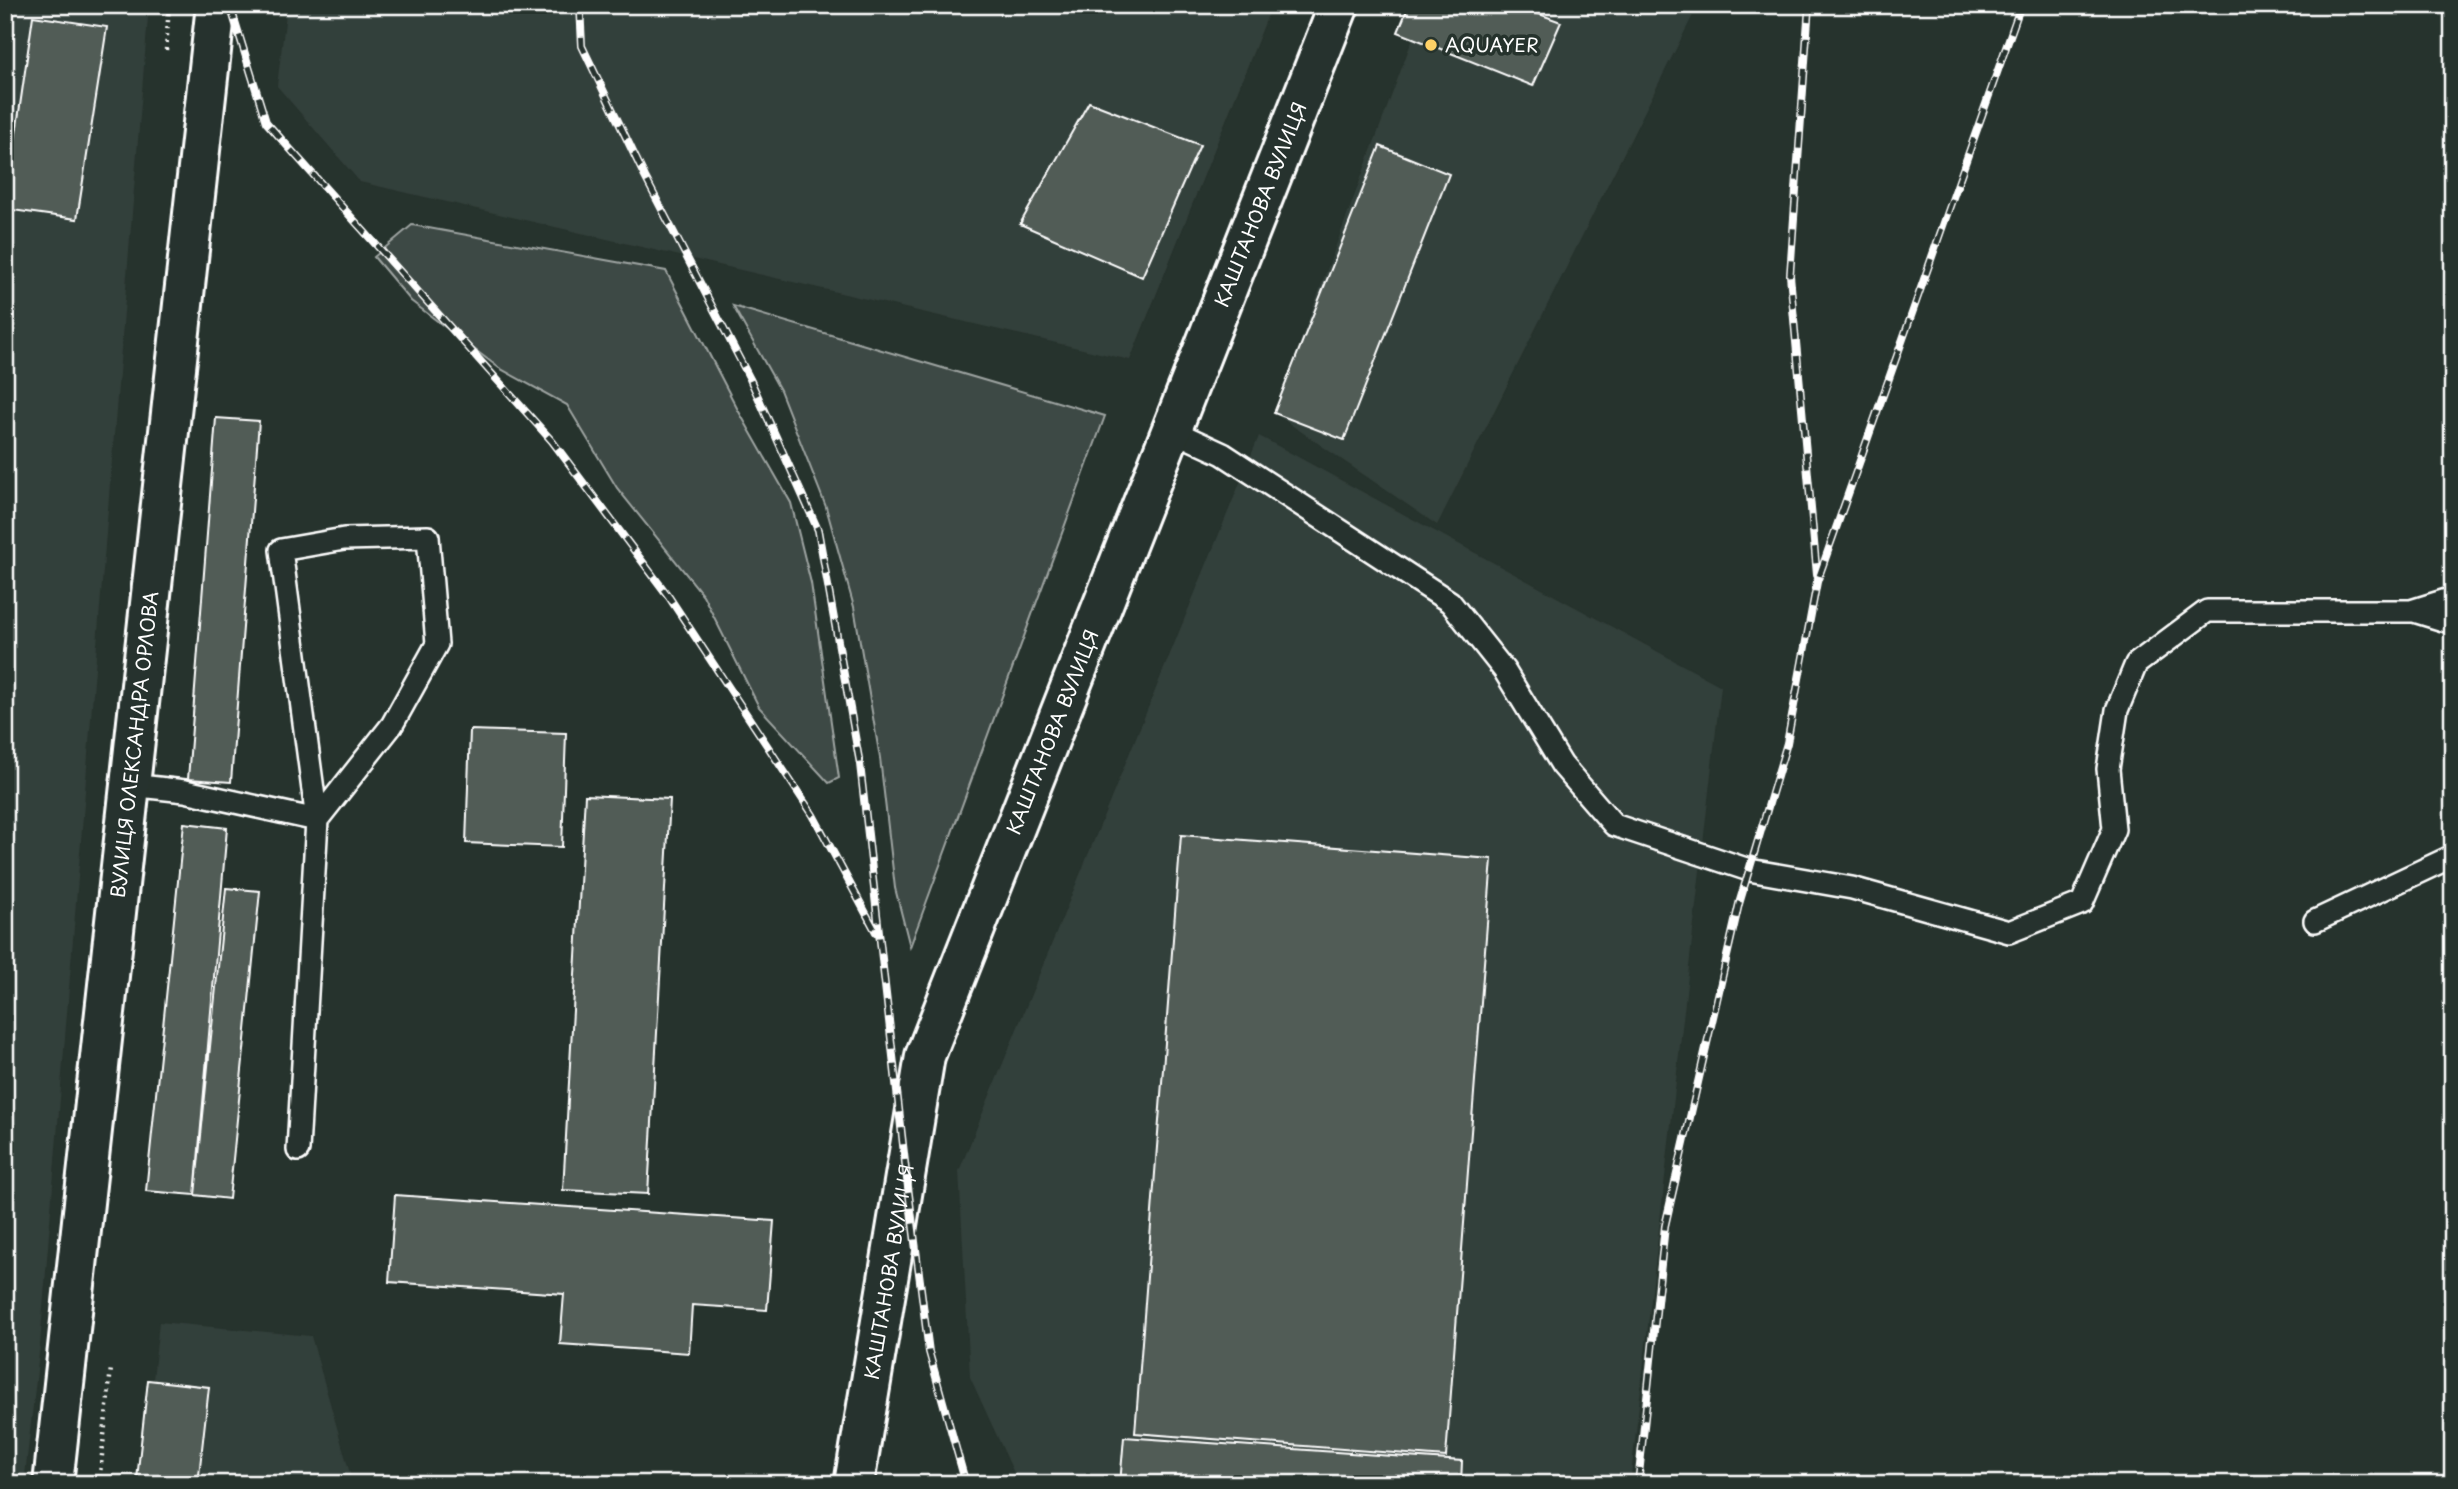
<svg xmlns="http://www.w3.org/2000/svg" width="2458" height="1489" viewBox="0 0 2458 1489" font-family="'Playpen Sans',sans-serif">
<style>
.built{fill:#333f3a}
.green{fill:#3e4944;stroke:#9ea4a2;stroke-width:2}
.building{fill:#515c57;stroke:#fff;stroke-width:2}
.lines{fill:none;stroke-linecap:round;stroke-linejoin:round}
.lane-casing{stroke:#fff;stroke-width:26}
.street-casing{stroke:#fff;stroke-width:44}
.secondary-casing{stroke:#fff;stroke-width:44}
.path{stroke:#fff;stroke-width:4.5;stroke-dasharray:2 5;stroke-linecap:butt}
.lane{stroke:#26332d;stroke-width:21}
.street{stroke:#26332d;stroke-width:38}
.secondary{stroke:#26332d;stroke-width:38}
.rail-casing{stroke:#fff;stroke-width:8}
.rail{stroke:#26332d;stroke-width:5;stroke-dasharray:16;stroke-linecap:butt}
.poi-dot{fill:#ffd166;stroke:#26332d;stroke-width:2.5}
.labels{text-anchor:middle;stroke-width:7;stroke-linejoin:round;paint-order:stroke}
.poi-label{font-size:19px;fill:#fff;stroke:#26332d;text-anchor:start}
.street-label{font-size:19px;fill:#fff;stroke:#26332d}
</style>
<rect width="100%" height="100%" fill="#26332d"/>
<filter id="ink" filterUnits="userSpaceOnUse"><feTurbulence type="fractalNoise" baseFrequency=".0143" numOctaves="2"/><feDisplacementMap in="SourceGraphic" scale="14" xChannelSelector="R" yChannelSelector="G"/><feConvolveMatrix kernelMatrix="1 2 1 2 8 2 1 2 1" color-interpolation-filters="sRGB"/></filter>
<g filter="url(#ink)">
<path class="built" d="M5 5H149L40 1345 24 1484H5Z
M287 5H1272L1130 360 360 182 277 86Z
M1425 5H1698L1437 525 1274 413Z
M1259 436 1721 686 1630 1484H1019L970 1377 959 1171Z
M159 1322 311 1336 353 1484H142Z"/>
<path class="green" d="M412 225 666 271 738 410 791 503 811 583 839 778 829 783 759 707 703 595 617 488 567 405 499 368 411 301 374 257Z
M733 306 1105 416 910 947 895 888 880 758 854 607 826 507 780 390Z"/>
<path class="building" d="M1409 5H1515L1561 22 1533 86 1398 32Z
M33 16 107 27 77 219 5 209Z
M1089 102 1200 145 1142 277 1020 224Z
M1380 146 1449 174 1344 440 1274 413Z
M216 418 259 421 231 782 188 779Z
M470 730 566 733 562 847 466 843Z
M585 795 670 799 648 1194 563 1190Z
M184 823 227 828 195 1195 146 1191Z
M1181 835 1492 859 1446 1457 1135 1433Z
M226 888 260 891 229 1199 195 1195Z
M395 1195 774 1221 767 1310 692 1305 689 1353 560 1344 564 1294 389 1282Z
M148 1380 209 1387 198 1484 137 1479Z
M1124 1437 1462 1461 1461 1484H1120Z"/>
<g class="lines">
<g class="lane-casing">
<path id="lane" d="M1171 430 1223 454 1450 602 1504 670 1562 765 1614 825 1749 870 1852 888 2009 932 2082 903 2114 829 2108 769 2117 710 2136 664 2207 611H2411L2453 598
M2414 611 2453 623
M130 785 185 791 317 820 392 725 437 644 428 537 344 539 281 550 317 820 298 1150
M2315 921 2453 856"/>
</g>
<g class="street-casing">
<g id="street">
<path id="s1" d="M53 1484 216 5"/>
</g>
</g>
<g class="secondary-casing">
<g id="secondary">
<path id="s2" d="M854 1484 925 1056 1339 5"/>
</g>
</g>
<path class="path" d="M166 50 169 5
M99 1484 111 1368"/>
<use href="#lane" class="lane"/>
<use href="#street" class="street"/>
<use href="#secondary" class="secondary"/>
<g class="rail-casing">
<path id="rail" d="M230 5 266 122 552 441 669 597 813 815 876 932
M580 5 582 46 645 177 750 379 818 530 860 764 906 1171 929 1352 966 1484
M1809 5 1790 275 1817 575
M1638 1484 1665 1226 1739 904 1787 743 1817 582 2021 5"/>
</g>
<use href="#rail" class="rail"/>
</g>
</g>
<circle class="poi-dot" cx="1431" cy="45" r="7"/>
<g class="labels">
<g class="poi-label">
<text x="1445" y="52">AQUAYER</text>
</g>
<g class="street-label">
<text dy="7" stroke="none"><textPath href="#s2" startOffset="1349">КАШТАНОВА ВУЛИЦЯ</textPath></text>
<text dy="7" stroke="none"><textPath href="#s2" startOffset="782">КАШТАНОВА ВУЛИЦЯ</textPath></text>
<text dy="7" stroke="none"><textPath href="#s1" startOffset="744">ВУЛИЦЯ ОЛЕКСАНДРА ОРЛОВА</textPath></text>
<text dy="7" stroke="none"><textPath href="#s2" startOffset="215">КАШТАНОВА ВУЛИЦЯ</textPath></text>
</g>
</g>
<rect width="2458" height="1489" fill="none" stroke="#26332d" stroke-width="28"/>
<rect x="14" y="14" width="2430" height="1461" fill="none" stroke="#fff" stroke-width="2.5" filter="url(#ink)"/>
</svg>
